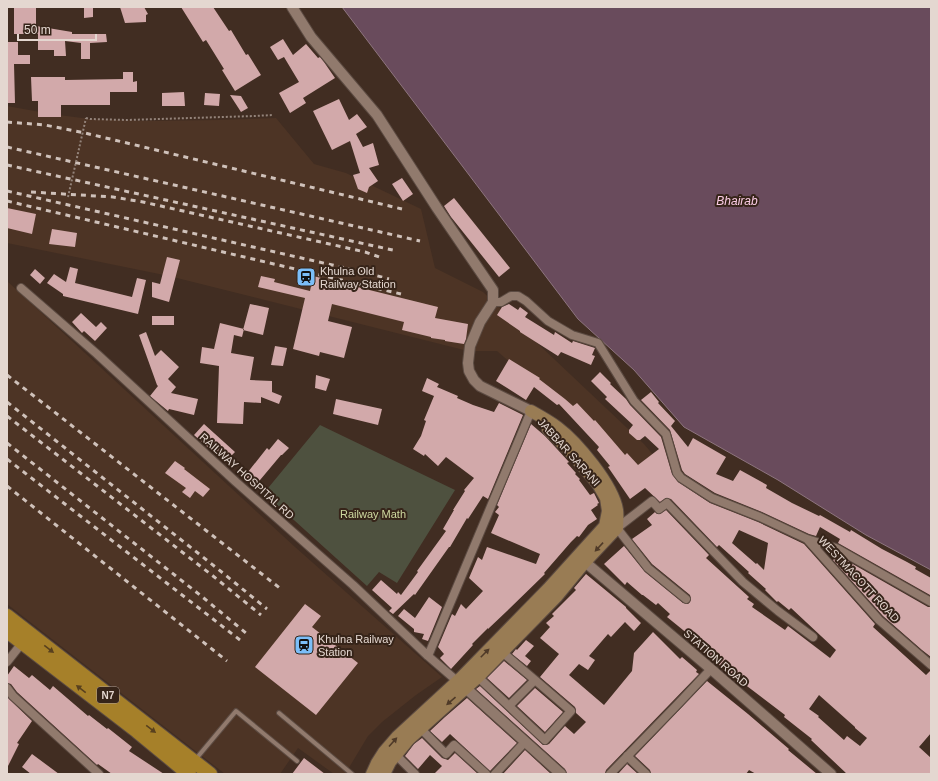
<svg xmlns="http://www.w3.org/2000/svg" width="938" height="781" viewBox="0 0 938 781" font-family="Arial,sans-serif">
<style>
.built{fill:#4d3425}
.green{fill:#4e513f}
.water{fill:#694b5c;stroke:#8e757f}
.building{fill:#d2a9aa;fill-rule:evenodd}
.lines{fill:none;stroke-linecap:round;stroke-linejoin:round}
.service-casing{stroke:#5c4b42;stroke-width:6}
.minor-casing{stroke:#5c4b42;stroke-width:10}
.tertiary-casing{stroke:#5c4b42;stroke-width:12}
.secondary-casing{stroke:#5c4b42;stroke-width:14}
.trunk-casing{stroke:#5c4b42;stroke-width:16}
.path{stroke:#94847b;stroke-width:2;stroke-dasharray:2 2;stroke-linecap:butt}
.service{stroke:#917a6d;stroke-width:4}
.minor{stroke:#917a6d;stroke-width:8}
.tertiary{stroke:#917a6d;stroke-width:10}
.secondary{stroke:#997c54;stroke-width:12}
.trunk{stroke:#a68029;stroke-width:14}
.rail{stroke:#cfc1ba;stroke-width:3;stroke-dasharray:5 5;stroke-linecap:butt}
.path-bridge{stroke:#94847b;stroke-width:2;stroke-dasharray:2 2;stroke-linecap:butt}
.oneway{fill:#4f3a28}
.oneway2{fill:#58401e}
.labels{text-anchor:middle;stroke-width:4;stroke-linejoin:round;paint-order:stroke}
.shield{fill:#362419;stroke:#b0a199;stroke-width:1}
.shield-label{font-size:10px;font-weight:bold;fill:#e4d7d0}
.poi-label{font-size:11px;fill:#e4d7d0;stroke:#362419;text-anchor:start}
.street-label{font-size:11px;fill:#e4d7d0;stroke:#362419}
.park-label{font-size:11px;fill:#cfdaa0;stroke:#362419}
.water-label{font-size:12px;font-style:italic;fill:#fbcce5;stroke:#362419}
</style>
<rect width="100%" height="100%" fill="#412d22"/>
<path class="built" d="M7 106 51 114 90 119 145 121 218 120 276 118 314 164 346 173 421 209 435 268 483 292 644 444 665 469 643 484 556 402 497 351H468L169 276 7 243Z
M7 281 295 547 442 677 416 695 382 722 368 736 350 766 347 774H334L298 748 280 774H225L7 604Z"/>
<path class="green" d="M320 425 455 490 397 583 379 572 367 586 264 493Z"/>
<path class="water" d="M342 7H931V570L866 535 778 480 684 427 634 370 578 319Z"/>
<path class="building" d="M14 7H36V26L72 32V34H106L107 42 90 43V59H81V43L65 41 66 56H54V50H38V34H14Z
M84 7H93V17L84 18Z
M120 7H144L148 14 146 15V22L125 23Z
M181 7H213L229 31 231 30 246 55 248 54 261 75 235 91 222 70 224 69 206 40 203 42Z
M283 39 293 55 306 44 318 58 320 57 324 62 335 78 303 98 306 103 290 113 279 93 299 82 284 57 278 60 270 47Z
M7 42H18V55H30V64H14L15 103H7Z
M123 72H133V82L137 81V92H110V105H61V117H38V101H32L31 77H65V80L123 79Z
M184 92 185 106H162V93Z
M205 93 220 94 219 106 204 105Z
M230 95 241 96 248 108 241 112Z
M339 99 349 120 357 114 367 127 356 134 363 147 373 143 379 165 369 168 378 181 369 187 367 193 358 189 353 175 360 173 350 141 332 150 313 111Z
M402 178 413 194 403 201 392 184Z
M454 198 510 268 499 277 451 217 444 206Z
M7 208 36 214 32 234 7 228Z
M52 229 77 233 75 247 49 244Z
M167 257 180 260 169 302 152 297V282L160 284Z
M70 267 78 269 75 283 132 297 137 278 146 280 138 314 63 296V294L47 283 54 274 66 282Z
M35 269 45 278 40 284 30 275Z
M261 276 275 279 274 282 310 291 313 276 438 307 435 318 468 324 466 339 464 344 445 341V340L431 338V337L402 330 404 322 332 304 328 321 352 327 344 358 320 352 319 356 293 349 305 298 258 287Z
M250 304 269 308 263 335 243 330Z
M509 304 518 310 520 307 528 313 525 317 554 335 555 332 572 343 573 341 595 348 592 355 595 356 591 365 561 352 558 356 520 332V331L497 315 502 307Z
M81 313 96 327 101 322 107 328 95 341 84 331 82 333 72 322Z
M152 316H174V325H152Z
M220 323 244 329 242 337 234 335 231 353 254 357 250 380 272 381V392L282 396 279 404 261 397V403L244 402 243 424 217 423 219 366 200 363 202 347 214 349Z
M146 332 155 356 161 350 179 367 168 379 176 387 171 393 198 399 194 415 169 409 168 411 150 396 158 386 157 385 139 335Z
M275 346 287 348 283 366 271 365Z
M509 359 540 378 539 379 565 399 573 406 577 403 594 421 595 420 625 455 627 453 638 465 659 449 645 436 640 440H637L629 433V430L633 425 605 399 607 397 591 381 600 372 611 383 610 384 626 399 630 405 661 437 672 474 678 482 710 503 758 522 804 544 875 624 873 627 926 675 931 670V733L919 747 931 758V774H847L811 740 812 739 784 717 785 715 714 661 715 659 698 645 699 643 667 617 670 614 658 603 656 605 643 595H642L627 582 625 585 604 564 624 546 645 572 683 603 688 604 690 602 691 599 690 595 652 564 632 539 652 525 647 519 655 512 657 514H660L666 510 709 555 706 558 749 597 747 599 754 604 752 607 785 630 788 626 830 658 836 650 791 608 789 610 778 601 777 602 765 590 766 589 748 573 749 572 719 545 717 547 671 499 666 498 660 502 645 488 630 499 608 467 610 466 597 450 599 447 559 404 557 405 534 387 526 400 496 381ZM739 530 768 543 764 570 757 563 756 564 732 543ZM819 695 855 727V728L867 738 860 746 847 736 844 740 818 717 819 716 809 709Z
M316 375 330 379 326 391 315 388Z
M427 378 439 384 437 387 458 396 457 398 473 405 494 412 499 403 523 415 488 499 483 496 468 519 467 518 450 547H449L415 595 414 594 393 614 389 611 392 608 372 590 381 580 397 594 398 592 401 595 418 572 417 571 446 531 443 529 454 510H453L465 491 464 490 474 478 446 457 438 466 425 454 424 456 413 449 421 436 426 421 424 420 434 396 422 391Z
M651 392 659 402 658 403 675 421 671 426 688 447 693 438 726 457 716 474 733 481 740 470 767 485 766 488 792 503 819 516 820 515 850 532 851 530 882 549 907 562 916 567 915 569 931 578 930 595 838 543 840 539 820 527 816 536 809 534 762 512 715 493 685 474 682 470 670 430 641 400Z
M336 399 382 409 378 425 333 414Z
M204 424 235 452 225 462 194 435Z
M531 424 545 436 569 462 567 463 576 473 575 474 580 479 579 480 590 495 594 493 599 503 597 504 598 505 591 510 597 519 588 525 579 537 577 536 571 542 544 573 545 574 507 611 488 629V628L472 644 473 645 451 669 440 658 444 654 438 647 452 614 455 616 461 604 466 609 483 591 469 578 478 557 482 560 487 547 536 564 540 554 491 533 499 515 495 512 499 507 497 505Z
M278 439 289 448 282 455H281L255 486 244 477 267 448 269 450Z
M175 461 185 468 184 469 210 489 203 497 195 491 190 498 182 492 186 488 165 473Z
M837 555 928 607H931V657L922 650 883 616 833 560Z
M586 574 626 607V608L641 623 634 631 625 622 611 637 608 634 589 656 595 660 588 670 579 664 569 675 604 705 632 671 634 653 653 632 680 659 682 657 697 670 696 672 699 674 606 770 605 774H567L565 769 476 689 480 686 543 745H546L549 744 565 726 574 734 586 722 576 713V710L575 707 540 677 559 654 540 638 550 627 546 623 554 616 552 614 576 590 574 588Z
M429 597 442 607 428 641 422 639 424 634 414 632V629L398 616 404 609 415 618Z
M305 604 321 616 312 627 358 663 316 715 255 667Z
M526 640 534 646 525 656 531 661 527 666 512 654 516 649 517 650Z
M504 661 527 680 509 698 487 678Z
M14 666 29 678 32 675 50 690 53 686 88 716 89 715 107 729 108 728 132 747 129 751 164 774H112L98 764 97 765 17 692 11 684 7 683V676Z
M707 681 748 714 789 749 788 750 817 774H756L749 770 746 774H651L650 770 635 756Z
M535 688 563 712 545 732 517 706Z
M7 697 32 721 17 743 19 744 7 768Z
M467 698 517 743 490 771 450 734 442 742 430 731 445 717Z
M422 738 442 758 448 760 455 753 478 774H434L442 766 430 755 418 769 405 756 414 744Z
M525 750 551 774H503Z
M32 754 59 774H31L22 767Z
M304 758 325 774H292Z
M627 764 638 774H618Z"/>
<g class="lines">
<g class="service-casing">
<path id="service" d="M279 713 352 774
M195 760 236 711 297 761"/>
</g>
<g class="minor-casing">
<path id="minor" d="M21 288 97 354 236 482 353 585 428 656 457 681
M493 302H501L511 296H518L526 301 548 321 572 335 598 343 634 401 666 434 677 473 681 478 712 498 760 517 807 539 836 548 931 602
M807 539 879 620 931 665
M686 599 648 568 617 528 652 501 659 509 667 503 743 582 778 611 813 637
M502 652 535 680 509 706
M428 656 531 411
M7 662 22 643
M478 677 545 740 571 711 535 680
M7 688 13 696 99 774
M420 728 446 754 454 745 486 774
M396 755 415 774
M627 756 646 774
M495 774 525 742
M610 774 678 704 711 669"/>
</g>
<g class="tertiary-casing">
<path id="tertiary" d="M292 7 311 37 377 115 437 208 493 290V302L480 322 470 346 468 363 469 371 474 380 480 386 531 411
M585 562 711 669 831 774
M460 683 561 774"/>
</g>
<g class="secondary-casing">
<path id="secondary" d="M372 774 377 763 384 752 397 737 461 678 548 589 605 526 608 511 606 498 598 484 570 451 548 429
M384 774 390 762 409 739 478 677 557 596 585 562 617 528C617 523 618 516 617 510 613 485 577 442 557 427 549 421 540 416 531 411"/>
</g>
<g class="trunk-casing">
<path id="trunk" d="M7 616 210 774
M7 631 137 731 189 774"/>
</g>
<path class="path" d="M86 118 90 119 127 120 254 116 273 115"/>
<use href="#service" class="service"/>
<use href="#minor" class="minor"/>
<use href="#tertiary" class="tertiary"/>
<use href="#secondary" class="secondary"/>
<use href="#trunk" class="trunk"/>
<path class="rail" d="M7 122 45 125 85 133 402 209
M7 147 420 241
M7 165 397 251
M7 191 363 272 389 279
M31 192 113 197 143 202 365 252 382 258
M7 201 401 294
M7 375 281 589
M7 402 218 569 267 609
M7 416 213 576 261 615
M7 443 200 595 246 633
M7 459 240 640
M7 486 227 661"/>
<path class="path-bridge" d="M68 197 86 118"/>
</g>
<defs><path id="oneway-solid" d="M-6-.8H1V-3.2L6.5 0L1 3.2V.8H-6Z"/></defs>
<g class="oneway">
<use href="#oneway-solid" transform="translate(599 547) rotate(133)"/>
<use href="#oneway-solid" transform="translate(485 653) rotate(-45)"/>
<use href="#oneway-solid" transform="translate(451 701) rotate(139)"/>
<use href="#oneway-solid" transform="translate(393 742) rotate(-48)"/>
</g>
<g class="oneway2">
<use href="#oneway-solid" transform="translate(49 649) rotate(38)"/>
<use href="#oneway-solid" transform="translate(81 689) rotate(-142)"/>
<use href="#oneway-solid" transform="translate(151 729) rotate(37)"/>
</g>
<defs>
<g id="station-square" transform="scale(1)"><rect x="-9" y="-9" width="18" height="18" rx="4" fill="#7bbef8" stroke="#362419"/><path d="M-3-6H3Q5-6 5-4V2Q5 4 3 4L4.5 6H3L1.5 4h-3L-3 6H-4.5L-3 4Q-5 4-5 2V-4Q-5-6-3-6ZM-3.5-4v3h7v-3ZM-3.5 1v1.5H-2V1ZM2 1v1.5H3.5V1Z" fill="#111"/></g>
</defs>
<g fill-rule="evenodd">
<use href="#station-square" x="306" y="277"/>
<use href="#station-square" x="304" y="645"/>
</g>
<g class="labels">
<rect class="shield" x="97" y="687" width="22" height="16" rx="3"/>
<g class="shield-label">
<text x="108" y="699">N7</text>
</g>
<g class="poi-label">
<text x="320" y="275">Khulna Old<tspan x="320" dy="13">Railway Station</tspan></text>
<text x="318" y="643">Khulna Railway<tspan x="318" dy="13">Station</tspan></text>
</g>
<g class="street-label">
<text transform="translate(569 452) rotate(48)" y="4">JABBAR SARANI</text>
<text transform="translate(247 476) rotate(42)" y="4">RAILWAY HOSPITAL RD</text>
<text transform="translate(859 579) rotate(47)" y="4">WESTMACOTT ROAD</text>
<text transform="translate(716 658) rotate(41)" y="4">STATION ROAD</text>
</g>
<g class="park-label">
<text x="373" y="518">Railway Math</text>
</g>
<g class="water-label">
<text x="737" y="205">Bhairab</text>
</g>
</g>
<rect width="938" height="781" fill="none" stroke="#e4d7d0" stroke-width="16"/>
<path d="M18 34v6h78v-6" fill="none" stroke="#e4d7d0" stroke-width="2"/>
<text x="24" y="34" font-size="12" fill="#e4d7d0" stroke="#362419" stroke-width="3" paint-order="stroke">50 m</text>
</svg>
